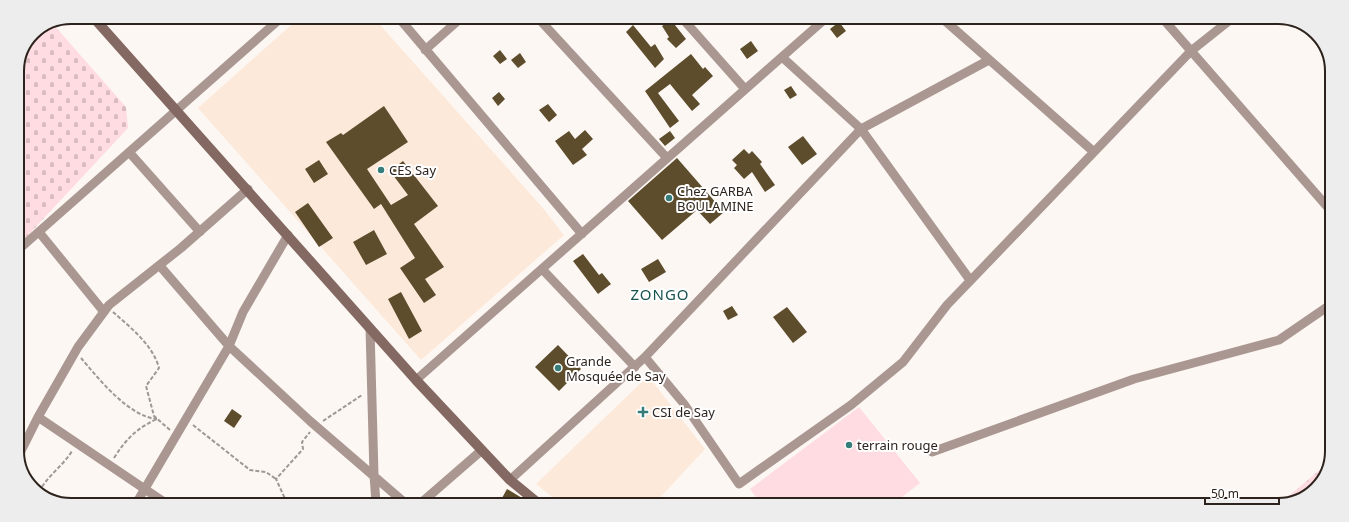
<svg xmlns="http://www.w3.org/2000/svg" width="1349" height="522" viewBox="0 0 1349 522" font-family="'Noto Sans',sans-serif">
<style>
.built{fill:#fde9da}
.wetland{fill:url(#wetland-marsh)}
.cemetery{fill:url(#cemetery-stones)}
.garden{fill:#fedce1}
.building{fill:#5d4d2c}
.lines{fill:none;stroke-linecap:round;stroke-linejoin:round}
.path{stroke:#9e9792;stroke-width:2;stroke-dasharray:4 2;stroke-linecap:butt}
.street{stroke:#aa9792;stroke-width:9}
.secondary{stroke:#846963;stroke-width:10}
.poi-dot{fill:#367d79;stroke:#fff;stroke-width:1.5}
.labels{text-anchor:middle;stroke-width:4;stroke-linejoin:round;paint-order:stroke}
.poi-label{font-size:13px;fill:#2d231c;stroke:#fff;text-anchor:start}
.quarter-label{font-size:15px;letter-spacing:1px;fill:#185350;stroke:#fff}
.rim{fill:none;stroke:#2d231c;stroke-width:2}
</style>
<defs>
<pattern id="wetland-marsh" width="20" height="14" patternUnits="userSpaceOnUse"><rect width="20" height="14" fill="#fedce1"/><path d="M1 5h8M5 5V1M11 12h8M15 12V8" fill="none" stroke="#dabcc0"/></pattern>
<pattern id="cemetery-stones" width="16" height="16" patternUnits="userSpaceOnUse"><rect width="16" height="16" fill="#fedce1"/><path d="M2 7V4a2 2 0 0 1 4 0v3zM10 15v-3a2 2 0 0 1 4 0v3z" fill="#dabcc0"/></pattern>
</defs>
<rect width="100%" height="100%" fill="#fcf7f3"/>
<path class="built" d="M299 18H374L542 207 564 235 421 360 198 108Z
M648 376 705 449 655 503H560L536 484Z"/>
<path class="wetland" d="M1329 462V468L1311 494 1278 505Z"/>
<path class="cemetery" d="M53 24 126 107 128 128 17 247V68L33 33Z"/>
<path class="garden" d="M859 407 920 483 893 504H761L750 489Z"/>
<path class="building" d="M671 20 686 39 676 48 667 39 669 37 662 26Z
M839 22 846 31 837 38 830 29Z
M633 25 651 47 655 44 664 59 655 68 626 32Z
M751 41 758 51 747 59 740 49Z
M500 50 507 59 500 64 493 56Z
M520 53 526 62 518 68 511 60Z
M691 54 703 69 705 67 713 76 692 95 700 104 692 111 670 84 658 93 679 121 670 128 645 91Z
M791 86 797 95 790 99 784 90Z
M499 92 505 99 498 106 492 98Z
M548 104 557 115 549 122 539 110Z
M384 106 408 142 367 169 391 205 408 195 390 171 403 161 438 206 414 224 444 267 425 279 436 295 424 303 400 268 415 258 381 204 374 209 326 142 341 133 343 135Z
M585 130 593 139 582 149 587 155 573 165 555 141 569 131 575 139Z
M670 131 675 138 665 146 659 139Z
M803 136 817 154 802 165 788 147Z
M744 149 749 154 752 151 762 162 760 164 775 185 765 192 752 172 744 179 734 168 737 165 732 160Z
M677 158 724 212 710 224 697 210 662 240 628 201Z
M319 160 328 174 314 183 305 169Z
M308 203 333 238 319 247 295 212Z
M374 230 387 254 366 265 353 242Z
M583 254 599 275 602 273 611 284 598 294 573 261Z
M658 259 666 272 649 282 641 269Z
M401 292 422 331 409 339 388 299Z
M732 306 738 315 728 320 723 311Z
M787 307 807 332 793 343 773 317Z
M558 345 581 369 559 391 535 367Z
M232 409 242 416 234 428 224 421Z
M507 489 522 498 520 503H512L502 498Z"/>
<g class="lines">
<path class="path" d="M113 312C130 327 153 345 159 368L146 386 154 416 170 430
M81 358C98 378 129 417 157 419
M323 421 362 395
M193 425 250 470 266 472 276 479
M114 458C126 439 137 428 157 419
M39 492C47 476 63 466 72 451
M287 503 276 479 303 449 302 442 310 432"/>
<path class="street" d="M399 18 582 234
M538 18 667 158
M682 18 745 89
M943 19 1094 152
M1164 20 1331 211
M425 50 461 18
M782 57 861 129 970 280
M129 152 200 232
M39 232 104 312
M17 251 281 18
M160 266 229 346 310 421 405 503
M542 269 635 367
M370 328 374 475 376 503
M645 357 684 404 739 484 851 405 903 362 947 305 1191 51 1230 20
M416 380 825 19
M38 417 164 502
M932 452 1134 379 1279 340 1330 305
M18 457 38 417 78 347 109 305 181 248 248 189
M510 480 645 357 861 129 989 60
M137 502 229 346 243 312 288 235
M421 503 482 450"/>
<path class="secondary" d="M93 17 416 380 510 480 538 503"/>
</g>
<g class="poi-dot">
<circle cx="381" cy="170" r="4"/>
<circle cx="669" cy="198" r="4"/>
<circle cx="558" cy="368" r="4"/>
<path d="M641 406h4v4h4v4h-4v4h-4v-4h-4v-4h4z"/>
<circle cx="849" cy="445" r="4"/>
</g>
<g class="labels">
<g class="poi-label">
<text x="389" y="175">CES Say</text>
<text x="677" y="196">Chez GARBA<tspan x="677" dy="15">BOULAMINE</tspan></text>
<text x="566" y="366">Grande<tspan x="566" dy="15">Mosquée de Say</tspan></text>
<text x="652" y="417">CSI de Say</text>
<text x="857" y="450">terrain rouge</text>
</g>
<g class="quarter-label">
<text x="660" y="300">ZONGO</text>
</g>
</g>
<path d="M0 0H1349V522H0ZM71 24H1278A47 47 0 0 1 1325 71V451A47 47 0 0 1 1278 498H71A47 47 0 0 1 24 451V71A47 47 0 0 1 71 24Z" fill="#eeeded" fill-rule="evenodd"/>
<path class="rim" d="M71 24H1278A47 47 0 0 1 1325 71V451A47 47 0 0 1 1278 498H71A47 47 0 0 1 24 451V71A47 47 0 0 1 71 24Z"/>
<path d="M1205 498v6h74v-6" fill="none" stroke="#2d231c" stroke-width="2"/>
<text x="1211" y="498" font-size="12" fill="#2d231c" stroke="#ffffff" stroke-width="3" paint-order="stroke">50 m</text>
</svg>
